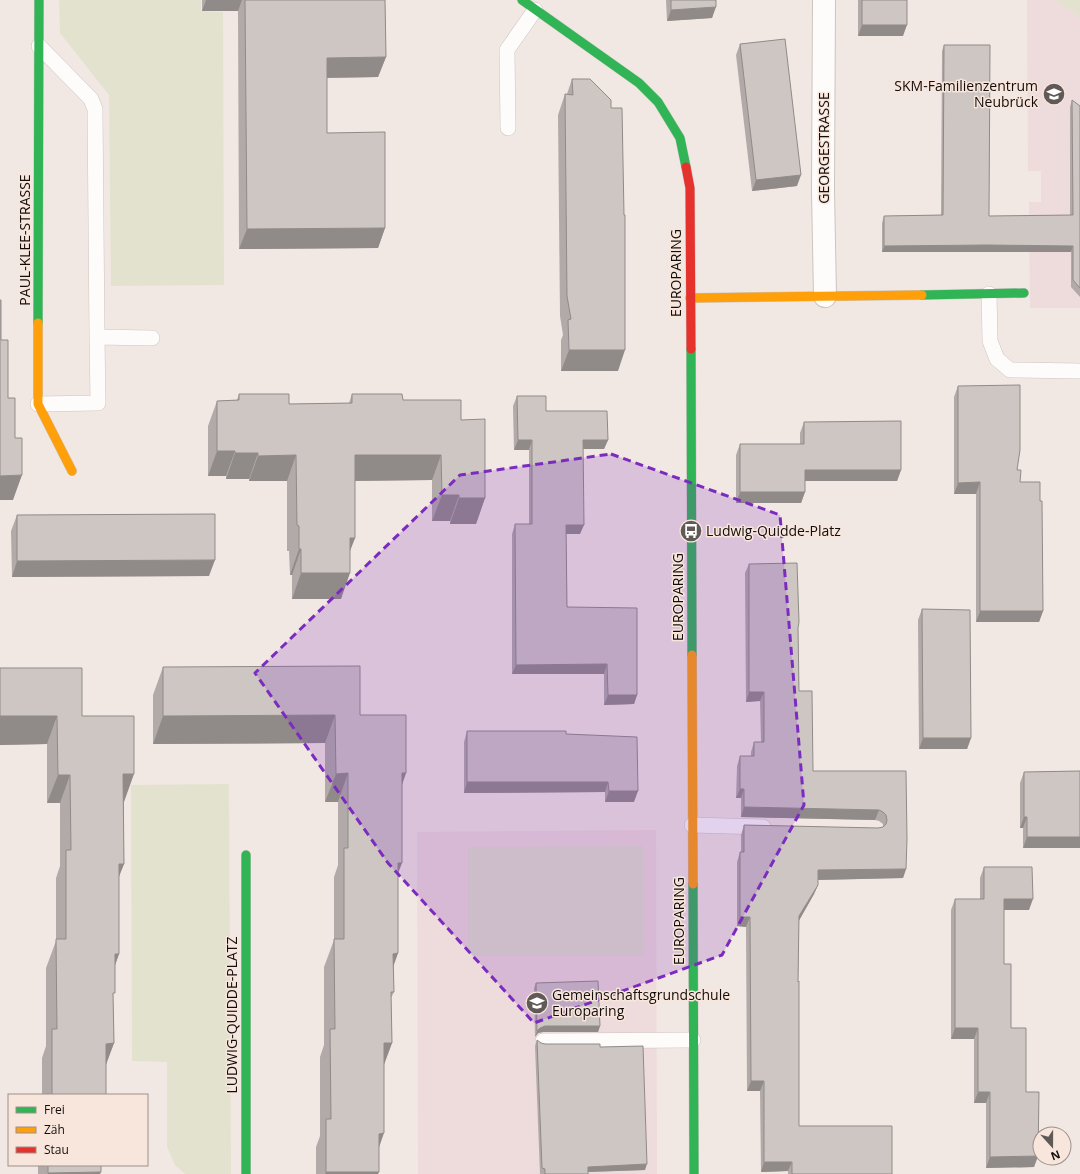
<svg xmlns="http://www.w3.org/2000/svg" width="1080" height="1174" viewBox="0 0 1080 1174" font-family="'Open Sans',sans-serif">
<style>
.education{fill:#eedbdb}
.green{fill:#e2e2ce}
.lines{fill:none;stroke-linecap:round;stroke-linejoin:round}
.lane-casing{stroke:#ccc4c0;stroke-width:16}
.street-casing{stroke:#ccc4c0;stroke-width:24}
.fast-casing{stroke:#ccc4c0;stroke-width:10}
.slow-casing{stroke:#ccc4c0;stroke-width:10}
.jam-casing{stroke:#ccc4c0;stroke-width:10}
.lane{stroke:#fdfcfb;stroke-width:15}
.street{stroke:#fdfcfb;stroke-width:22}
.fast{stroke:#30b455;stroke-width:9}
.slow{stroke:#ff9f0a;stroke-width:9}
.jam{stroke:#e5322d;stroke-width:9}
.wall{fill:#b1aaa8}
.shaded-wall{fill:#908b88}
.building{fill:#cec6c3;stroke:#908b88}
.marked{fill:#7b2cbf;fill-opacity:0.2;stroke:#7b2cbf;stroke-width:3;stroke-dasharray:8 5;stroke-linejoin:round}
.labels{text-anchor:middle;stroke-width:3;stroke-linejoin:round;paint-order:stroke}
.poi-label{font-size:14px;fill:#120d0a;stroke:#f8e6dd;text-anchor:start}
.street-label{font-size:14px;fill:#120d0a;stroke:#f8e6dd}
</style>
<rect width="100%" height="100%" fill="#f2e8e3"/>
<path class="education" d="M1027 0H1055L1080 17V308H1030L1029 202H1041V171H1028Z
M656 830 657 1174H418L417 832Z"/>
<path class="green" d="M59 0H201V11L223 12 224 285 111 286 109 95 60 33Z
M1055 0H1080V17Z
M229 784 231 1174H185L175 1165 167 1147V1062L132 1061 131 785Z
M643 846 644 956H468V847Z"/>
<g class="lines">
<g class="lane-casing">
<path id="lane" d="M39 46 91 99 95 109 97 337 152 338
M508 128 507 50 535 10
M989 294 990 341 997 359 1010 370 1080 371
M38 404 98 403 97 337
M692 825 763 827
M543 1041 693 1040"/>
</g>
<g class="street-casing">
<path id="street" d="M824 0 823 191 825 296"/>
</g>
<g class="fast-casing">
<path id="fast" d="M522 0 639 83 658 102 680 138 686 167
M922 295 1024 293
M38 323 39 0
M691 349 692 655
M246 855V1174
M693 884 694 1174"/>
</g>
<g class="slow-casing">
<path id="slow" d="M690 298 922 295
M38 323V404L72 471
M692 655 693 884"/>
</g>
<g class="jam-casing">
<path id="jam" d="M686 167 690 188 691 349"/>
</g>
<use href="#lane" class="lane"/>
<use href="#street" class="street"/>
<use href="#fast" class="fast"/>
<use href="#slow" class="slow"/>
<use href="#jam" class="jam"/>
</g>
<path class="wall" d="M202 0H385L386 57 378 77 327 78V133L385 228 378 248 239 249 238 11H202Z
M666 0H716L712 18 667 21Z
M858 0H907L903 36H858Z
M740 44 797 186 752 191 736 55Z
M944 45 989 216 1070 215V107L1072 100 1080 106V297L1071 287V252H882V223L884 216 941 215 942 51Z
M572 79 618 371H561V340L563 335 560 316 558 115 565 94H567Z
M958 386 1017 470 1020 482 1040 501 1043 611 1039 622H976V494H954V397Z
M239 394 289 404 349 403 352 394 403 400 461 420 485 498 476 524H450V521H432V480L355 481V538L350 550 341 599H292V575H290L289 551H287V481H249V479H226V476H208V426L217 401 237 400Z
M517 396 546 411 608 440 604 449H583L580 534H566L567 607 637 695 634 704 604 705V674H512V534L515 524H529V450H514L513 406Z
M804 422 901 470 897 481H805V492L801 503H736V455L740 444H800V433Z
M17 515 209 576 12 577 11 531Z
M749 564 798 628 799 691 813 771H906V869L903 878 818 880V885L814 894 799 920 798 982 799 1126 892 1174H788V1171L761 1172 760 1091H747L746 927 737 926V862L740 852H741V835L744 825 878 828 883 827V824L879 821 875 820 741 817V798H736L737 766 740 756H751V752L754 742H761L760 701 746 702 745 573Z
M922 609 971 738 967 749H919L918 620Z
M163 667 360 715 406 773 402 785 398 875V953L393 966 394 992 391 998 392 1043 384 1065 379 1147 378 1174H316V1147L320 1136V1057L324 1045V967L334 940V877L338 865V802H325V743L153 744V695Z
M0 668 82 716 124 802V864L119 875V954L115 965 113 998 114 1043 106 1065V1095H42V1058L46 1046V968L56 941V878L60 866V803H47V744L0 745Z
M467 731 566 734 634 802H605V792L464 793V742Z
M1080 771V848H1023V828H1020V783L1024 772Z
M984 867 1029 910H1004V964L1011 1028 1026 1092 1038 1156 1034 1167 986 1168V1103H974V1039H951V910L955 899H980V878Z
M536 983 600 1026 598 1032H543L538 1033 535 1037 534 988Z
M537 1040 541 1043 545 1044 600 1047 645 1170 588 1172V1174H540L535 1046Z
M38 1165H101L100 1174H38Z"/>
<path class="shaded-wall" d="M206 0H242L238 11H202Z
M716 7 712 18 667 21 671 10Z
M862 25H907L903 36H858Z
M386 57 378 77 319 78 327 58Z
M801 175 797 186 752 191 756 180Z
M385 228 378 248 239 249 247 229Z
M987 245 1073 246 1071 252H882L884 246Z
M569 350H625L618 371H561Z
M518 440H532L529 450H514Z
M583 440H608L604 449H580Z
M217 451H235L226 476H208Z
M235 453H258L249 479H226Z
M296 455 287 481H249L258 456Z
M355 455H441L432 480 345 481Z
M805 470H901L897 481H800Z
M22 475 13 500H0V476Z
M980 482 976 494H954L958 483Z
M740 492H805L801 503H736Z
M442 495H459L450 521H432Z
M459 498H485L476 524H450Z
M566 525H584L580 534H563Z
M350 538H355L345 564Z
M299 549H301L292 575H290Z
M215 560 209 576 12 577 17 561Z
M301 573H350L341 599H292Z
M980 611H1043L1039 622H976Z
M607 664 604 674H512L516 665Z
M749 692H764L760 701 746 702Z
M608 695H637L634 704 604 705Z
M335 715 325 743 153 744 163 716Z
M0 716H57L47 744 0 745Z
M923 738H971L967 749H919Z
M348 773 338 802H325L336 774Z
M402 773H406L396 801Z
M123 774H134L124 802H113Z
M58 775H70L60 803H47Z
M467 782H608L605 792 464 793Z
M740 789H744L741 798H736Z
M609 791H638L634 802H605Z
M744 807 879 810 875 820 741 817Z
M1024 817H1027L1023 828H1020Z
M1027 837H1080V848H1023Z
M398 863H402L391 892Z
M119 864H124L113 892Z
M906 869 903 878 814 880 818 870Z
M818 885 814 894 796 926 799 916Z
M1004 899H1033L1029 910H1000Z
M740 917H750L746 927 737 926Z
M398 953 388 982 393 954Z
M115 954H119L109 982Z
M545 1026H600L598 1032H543L538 1033 535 1037 537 1031 540 1028Z
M955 1028H978L974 1039H951Z
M114 1043 103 1072 106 1044Z
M384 1043H392L381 1072Z
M751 1081H764L760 1091H747Z
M978 1092H990L986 1103H974Z
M384 1133 374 1162 379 1134Z
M1038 1156 1034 1167 986 1168 990 1157Z
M764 1162H792L788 1171 761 1172Z
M647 1164 645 1170 586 1172 588 1167Z
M101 1172 100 1174H48V1173Z
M326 1172H379L378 1174H325Z"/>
<path class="building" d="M245 0H385L386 57 327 58V133L385 132V228L247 229Z
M671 0H716V7L671 10Z
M862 0H907V25H862Z
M785 39 801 175 756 180 740 44Z
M944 45H990L989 216 1073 215 1072 100 1080 106V288L1073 280V246L987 245 884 246V216L943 215Z
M572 79H590L611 100V108H622L624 215H625V350H569L568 320 571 319 567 296 565 94 573 95Z
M0 300H1V340H8V398H15V438H22V475L0 476Z
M1020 385V450L1017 470H1021L1020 482H1040V501H1042L1043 611H980V482L958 483V386Z
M239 394H289V404L352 403V394H402L403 400H461V420L485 419V498H459V495H442L441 455H355V538H350V573H301V549H299V526L297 525 296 455 258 456V453H235V451H217V401L239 400Z
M517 396H546V411H607L608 440H583L584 525H566L567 607 637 608V695H608L607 664 516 665 515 524H532V440H518Z
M901 421V470H805V492H740V444H804V422Z
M215 514V560L17 561V515Z
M797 563 799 622 798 628 799 691H812L813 771H906L907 839 906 869 818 870V885L799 916 798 982 799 981V1126H892V1174H792V1162H764V1081H751L750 917H740V852H744V825L878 828 883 827 886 824 887 820 886 815 883 812 879 810 744 807V789H740V756H754V742H764V692H749V564Z
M922 609 970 610 971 738H923Z
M360 666V715H406V773H402V863H398V953L393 954 394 992H391L392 1043H384V1133L379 1134V1172H326V1119H331L330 1029H335L334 939H344V848H348V773L336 774 335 715 163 716V667Z
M0 668H82V716H134V774H123L124 864H119V954H115V993H113L114 1043 106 1044V1095H52V1029H57L56 939H66V850H71L70 775H58L57 716H0Z
M467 731H566V734L637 737 638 791H609L608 782H467Z
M1080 771V837H1027V817H1024V772Z
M984 867H1032L1033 899H1004V964H1011V1028H1026V1092H1039L1038 1156 990 1157V1092H978V1028H955V899H984Z
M598 981 600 1026H545L540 1028 537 1031 536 983Z
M537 1040 541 1043 545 1044H600V1047L643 1046 647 1164 588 1167V1174H545V1169L542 1168Z
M48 1165H101V1172L48 1173Z"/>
<path class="marked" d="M611 454 780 515 804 805 722 955 534 1023 388 863 255 673 460 475Z"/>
<defs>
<g id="school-disc" transform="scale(1.15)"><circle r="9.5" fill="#605a56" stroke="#f8e6dd"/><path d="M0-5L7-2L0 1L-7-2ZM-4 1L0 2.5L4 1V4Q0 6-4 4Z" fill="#fff"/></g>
<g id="bus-disc" transform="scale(1.15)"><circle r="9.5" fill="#605a56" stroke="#f8e6dd"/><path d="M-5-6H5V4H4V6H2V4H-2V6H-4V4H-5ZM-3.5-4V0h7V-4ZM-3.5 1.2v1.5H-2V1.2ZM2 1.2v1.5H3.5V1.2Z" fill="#fff"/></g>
</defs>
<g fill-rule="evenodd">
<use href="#school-disc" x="1054" y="94"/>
<use href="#bus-disc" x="691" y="531"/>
<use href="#school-disc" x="537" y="1003"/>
</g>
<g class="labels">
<g class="poi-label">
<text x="1038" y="91" text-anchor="end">SKM-Familienzentrum<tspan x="1038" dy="16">Neubrück</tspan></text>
<text x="706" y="536">Ludwig-Quidde-Platz</text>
<text x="552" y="1000">Gemeinschaftsgrundschule<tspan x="552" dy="16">Europaring</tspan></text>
</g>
<g class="street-label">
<text transform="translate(824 148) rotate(-90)" y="5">GEORGESTRASSE</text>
<text transform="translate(25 240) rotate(-90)" y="5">PAUL-KLEE-STRASSE</text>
<text transform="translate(676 273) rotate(-90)" y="5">EUROPARING</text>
<text transform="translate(678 597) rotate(-90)" y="5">EUROPARING</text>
<text transform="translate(679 921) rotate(-90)" y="5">EUROPARING</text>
<text transform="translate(232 1015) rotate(-90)" y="5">LUDWIG-QUIDDE-PLATZ</text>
</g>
</g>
<rect x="8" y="1094" width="140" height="72" fill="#f8e6dd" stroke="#9c8f89"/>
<rect x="16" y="1107" width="20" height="6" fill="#30b455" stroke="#9c8f89"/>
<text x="44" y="1114" font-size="12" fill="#120d0a">Frei</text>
<rect x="16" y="1127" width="20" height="6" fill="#ff9f0a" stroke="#9c8f89"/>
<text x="44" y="1134" font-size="12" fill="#120d0a">Zäh</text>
<rect x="16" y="1147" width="20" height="6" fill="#e5322d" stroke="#9c8f89"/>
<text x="44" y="1154" font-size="12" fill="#120d0a">Stau</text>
<g transform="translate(1052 1146) rotate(159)"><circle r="19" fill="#f8e6dd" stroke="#9c8f89"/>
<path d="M0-3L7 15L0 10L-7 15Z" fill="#605a56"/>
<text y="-6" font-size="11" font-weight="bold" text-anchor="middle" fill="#120d0a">N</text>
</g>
</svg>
